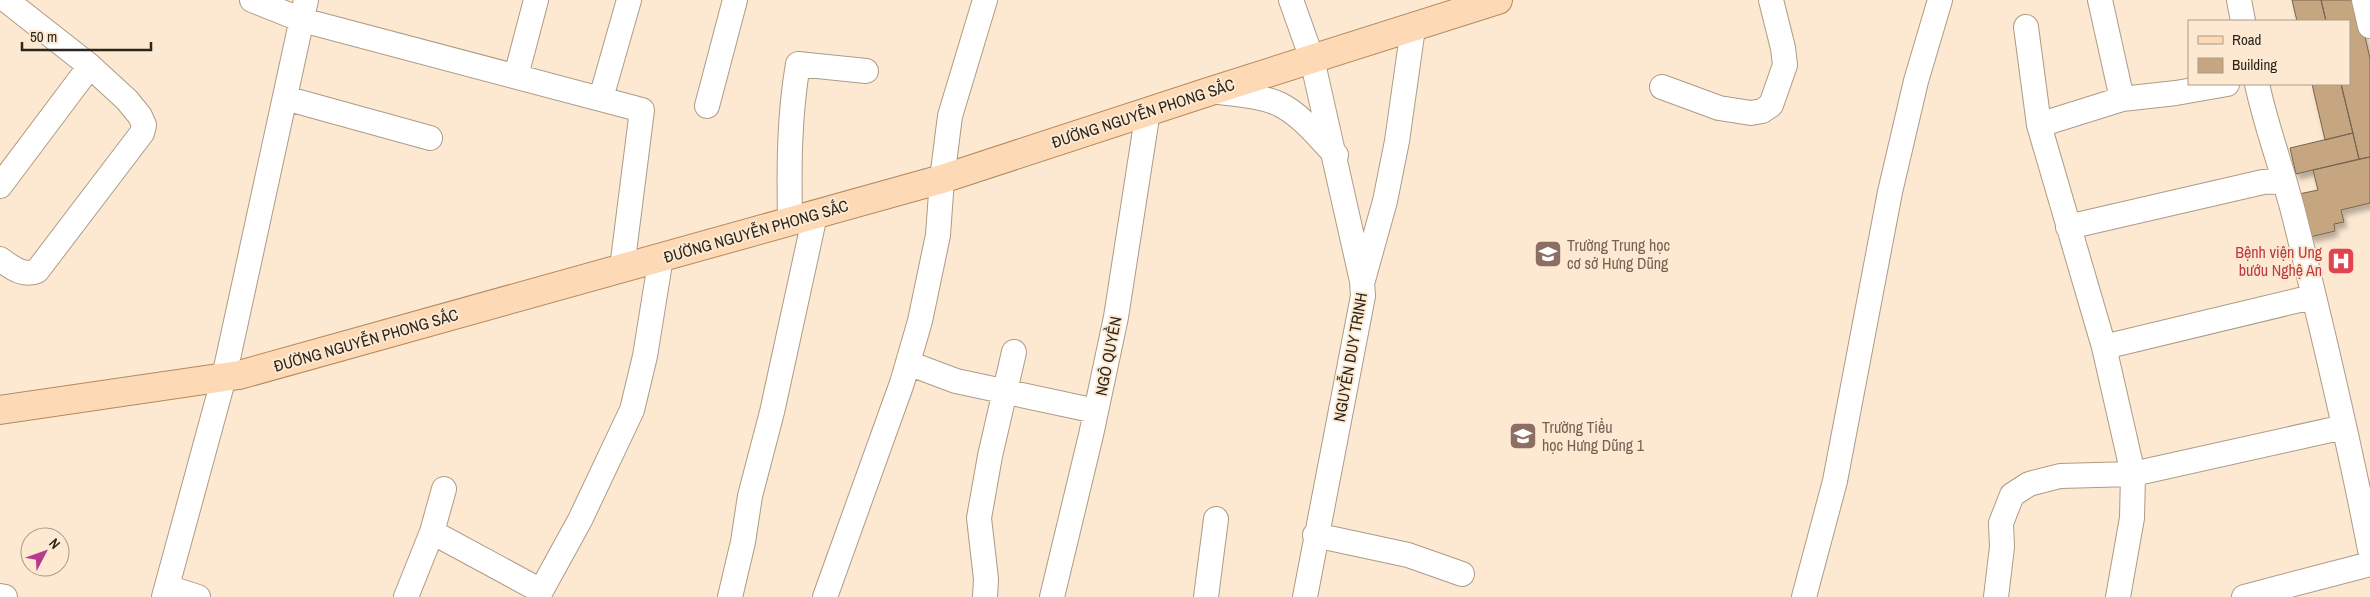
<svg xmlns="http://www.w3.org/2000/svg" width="2370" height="597" viewBox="0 0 2370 597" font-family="'Archivo Narrow',sans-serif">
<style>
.building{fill:#c6a681;stroke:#76644f;filter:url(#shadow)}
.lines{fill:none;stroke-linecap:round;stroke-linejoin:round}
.minor-casing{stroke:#ae9b85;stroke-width:26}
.major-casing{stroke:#b38a5f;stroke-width:30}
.minor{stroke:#fff;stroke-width:24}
.major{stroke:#fdd9b5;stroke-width:28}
.labels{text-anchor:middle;stroke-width:4;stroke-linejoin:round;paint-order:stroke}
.street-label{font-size:16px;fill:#2c251c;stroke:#fde9d1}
.education-label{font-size:16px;fill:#785e54;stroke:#fde9d1;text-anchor:start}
.health-label{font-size:16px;fill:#be3a42;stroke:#fde9d1;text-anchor:end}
</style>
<defs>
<filter id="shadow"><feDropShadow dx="3" dy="5.5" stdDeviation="2.5" flood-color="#0004"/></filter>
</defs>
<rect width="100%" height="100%" fill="#fde9d1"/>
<path class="building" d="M2292 0H2321L2326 21H2297Z
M2321 0H2356L2370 58V157L2359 159 2341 84H2349V21H2326Z
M2312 84H2341L2353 133 2325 140Z
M2353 133 2359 159 2296 174 2290 148Z
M2370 157V203L2341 210 2344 222 2334 224 2335 231 2310 237 2299 194 2318 190 2313 170Z"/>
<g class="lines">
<g class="minor-casing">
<path id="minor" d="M252 0 302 20 642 110 622 268
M1291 0 1312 59 1362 281 1363 296 1305 597
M2239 0 2243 21
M2364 0 2370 26
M2026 27 2039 125 2104 347 2133 474 2132 518 2118 597
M516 76 536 0
M2257 84C2267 131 2285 176 2296 223 2323 332 2349 440 2370 550
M1662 87 1719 108 1751 113 1762 111 1771 105 1785 65 1783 48 1771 0
M1211 91C1233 94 1261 95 1281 105 1302 116 1319 138 1336 155
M285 98 430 138
M601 98 629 0
M2122 99 2176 93 2227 84
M707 106 735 0
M2039 125 2122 99 2100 0
M0 186 90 66
M790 221C789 168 789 116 798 64L866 71
M2068 227 2263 182 2284 181
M0 259C11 267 23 277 37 271L142 133 144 125 140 116 127 100 90 66 6 0
M1363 280 1385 201 1397 141 1413 28
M2104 347 2312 297
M908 363 956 381 1096 411
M432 532 541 591 580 520 632 410 645 356 661 257
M1315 535 1408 555 1462 574
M167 587 198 597
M0 596 5 597
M164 597 224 377 306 0
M406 597 432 532 444 489
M730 597 743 542 750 496 772 412 815 215
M825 597 902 383 920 321 938 235 942 179 950 116 985 0
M985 597 986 579 979 518 990 456 1014 352
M1052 597 1091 435 1116 317 1148 111
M1206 597 1216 519
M1804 597 1835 481 1890 192 1916 81 1940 0
M1996 597 2002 547 2001 523 2012 495 2029 484 2060 476 2133 474 2344 427
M2244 597 2370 564"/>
</g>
<g class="major-casing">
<path id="major" d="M0 410 239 375 942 179 1211 91 1498 0"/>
</g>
<use href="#minor" class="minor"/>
<use href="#major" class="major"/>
</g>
<defs>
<g id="school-square" transform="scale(1.4375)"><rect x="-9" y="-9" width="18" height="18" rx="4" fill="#8d6e63" stroke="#fde9d1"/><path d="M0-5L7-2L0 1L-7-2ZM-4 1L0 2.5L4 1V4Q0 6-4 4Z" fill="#fff"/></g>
<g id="hospital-square" transform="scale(1.4375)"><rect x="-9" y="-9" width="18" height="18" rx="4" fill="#e0444e" stroke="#fde9d1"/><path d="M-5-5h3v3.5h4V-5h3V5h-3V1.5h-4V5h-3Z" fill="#fff"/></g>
</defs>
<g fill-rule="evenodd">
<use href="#school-square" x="1548" y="254"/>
<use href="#hospital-square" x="2341" y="261"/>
<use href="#school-square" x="1523" y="436"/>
</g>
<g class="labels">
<g class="street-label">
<text transform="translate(1143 113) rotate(-18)" y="6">ĐƯỜNG NGUYỄN PHONG SẮC</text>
<text transform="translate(756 231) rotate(-16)" y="6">ĐƯỜNG NGUYỄN PHONG SẮC</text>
<text transform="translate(366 340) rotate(-16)" y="6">ĐƯỜNG NGUYỄN PHONG SẮC</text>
<text transform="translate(1108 356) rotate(-79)" y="6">NGÔ QUYỀN</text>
<text transform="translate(1350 357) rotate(-80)" y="6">NGUYỄN DUY TRINH</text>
</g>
<g class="education-label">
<text x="1567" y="251">Trường Trung học<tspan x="1567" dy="18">cơ sở Hưng Dũng</tspan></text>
<text x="1542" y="433">Trường Tiểu<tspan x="1542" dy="18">học Hưng Dũng 1</tspan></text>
</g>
<g class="health-label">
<text x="2322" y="258">Bệnh viện Ung<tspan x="2322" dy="18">bướu Nghệ An</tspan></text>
</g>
</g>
<rect x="2188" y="20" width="162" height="65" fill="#fde9d1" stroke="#a99b89"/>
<rect x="2198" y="36" width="25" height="8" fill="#fdd9b5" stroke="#a99b89"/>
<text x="2232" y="45" font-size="15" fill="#2c251c">Road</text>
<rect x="2198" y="58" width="25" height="15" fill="#c6a681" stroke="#a99b89"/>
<text x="2232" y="70" font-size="15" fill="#2c251c">Building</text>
<g transform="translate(45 552) rotate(49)"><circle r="24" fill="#fde9d1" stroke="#a99b89"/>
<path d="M0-4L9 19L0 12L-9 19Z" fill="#b63b8d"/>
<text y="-8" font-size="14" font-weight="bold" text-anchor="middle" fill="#2c251c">N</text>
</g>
<path d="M22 42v8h129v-8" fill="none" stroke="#2c251c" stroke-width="2.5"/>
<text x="30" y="42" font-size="15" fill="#2c251c" stroke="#fde9d1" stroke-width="4" paint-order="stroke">50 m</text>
</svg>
